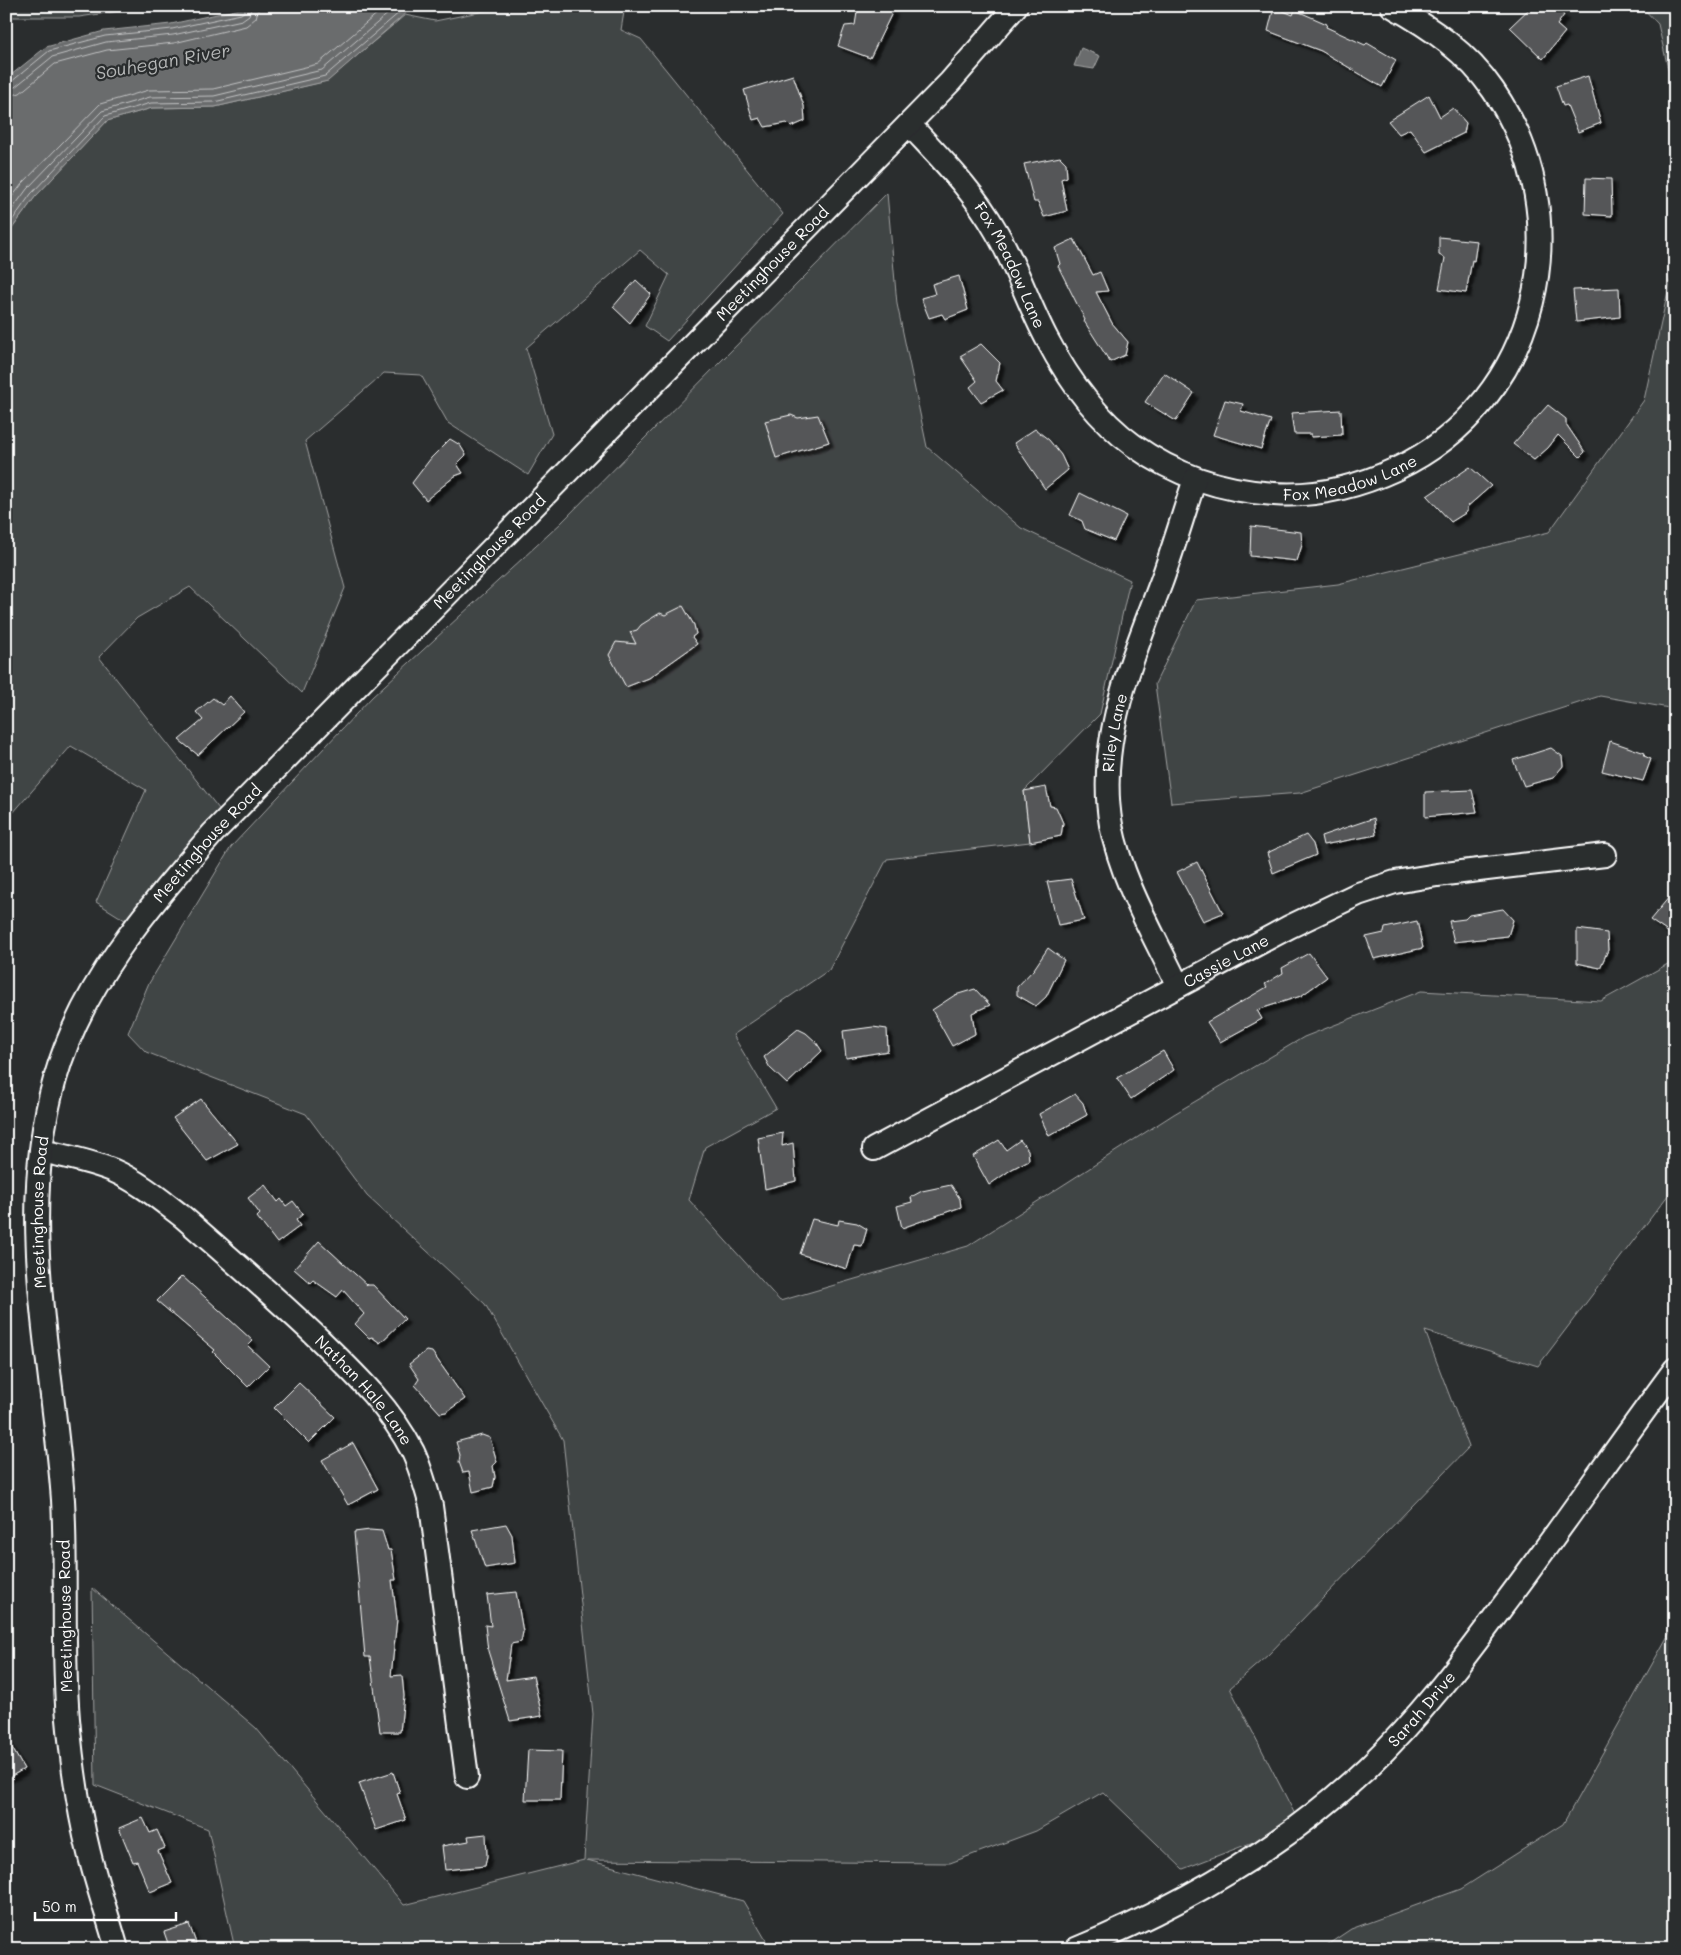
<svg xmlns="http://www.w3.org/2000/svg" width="1681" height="1955" viewBox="0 0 1681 1955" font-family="Mali,sans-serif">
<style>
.green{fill:#414445;stroke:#a0a2a2}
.water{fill:#6a6c6d;stroke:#a6a7a7}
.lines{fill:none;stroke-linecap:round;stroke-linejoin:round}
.shore{stroke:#c3c4c5;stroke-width:1}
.building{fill:#555758;stroke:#fff;filter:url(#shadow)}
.minor-casing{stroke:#fff;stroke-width:26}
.minor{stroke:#2a2d2e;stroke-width:22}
.labels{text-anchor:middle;stroke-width:4.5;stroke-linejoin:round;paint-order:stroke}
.street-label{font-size:16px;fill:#fff;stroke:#2a2d2e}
.water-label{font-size:18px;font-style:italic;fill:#b4b6b6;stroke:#2a2d2e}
</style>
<defs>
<filter id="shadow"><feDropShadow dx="4.5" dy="4.5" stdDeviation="1" flood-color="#0009"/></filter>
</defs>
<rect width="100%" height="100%" fill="#2a2d2e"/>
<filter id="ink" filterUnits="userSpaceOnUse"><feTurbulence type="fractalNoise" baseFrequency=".02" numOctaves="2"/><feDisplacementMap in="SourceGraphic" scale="10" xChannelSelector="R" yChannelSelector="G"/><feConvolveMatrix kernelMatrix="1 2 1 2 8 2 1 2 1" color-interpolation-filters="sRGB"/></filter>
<g filter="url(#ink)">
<path class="green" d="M6 6H154L79 17H6Z
M509 6H625L621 30 641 39 783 214 667 341 645 326 669 275 640 250 526 348 552 434 528 475 448 423 421 375 384 373 305 441 345 588 302 693 190 587 137 618 99 657 227 819 136 927 96 902 146 790 71 746 6 821V237L35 197 107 121 152 108 215 107 327 81 405 15 435 21Z
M1641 6H1675V100L1658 24Z
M887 193 897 304 927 447 1021 528 1130 580 1100 714 1024 791 1030 842 887 859 829 970 733 1035 776 1108 705 1147 689 1200 780 1301 968 1246 1174 1114 1304 1037 1421 991 1601 1001 1675 960V1186L1538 1366 1425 1331 1469 1447 1268 1655 1230 1688 1300 1824 1183 1869 1103 1792 1036 1831 950 1863 587 1860 743 1901 771 1949H235L208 1829 95 1785 92 1588 256 1728 404 1905 584 1860 593 1714 563 1440 485 1304 367 1196 306 1114 146 1052 128 1033 148 985 231 847 372 697 561 523Z
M1675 259V709L1600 696 1300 793 1171 803 1155 684 1196 600 1338 584 1549 532 1644 400Z
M1675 1623V1939L1671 1949H1321L1351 1929 1461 1889 1563 1824Z"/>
<path class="water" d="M254 6H414L328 81 215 107 152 108 107 121 35 197 6 237V79L46 47 104 31 171 24Z
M1081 48 1100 56 1094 69 1074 66Z"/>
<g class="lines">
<path class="shore" d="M6 83 11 82 49 51 105 36 172 29 241 14 245 11V6
M6 89 15 87 52 57 106 42 173 35 242 20 249 15 252 6
M6 97 20 93 55 64 107 50 174 43 246 26 256 18 259 6
M6 205 22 184 100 104 149 90 213 89 318 64 386 6
M6 218 27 189 102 111 150 97 214 96 322 70 397 6
M6 229 31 194 105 116 151 103 214 102 325 76 407 6"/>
</g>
<path class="building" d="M858 6H882L893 11 870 58 838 46 845 26 855 25Z
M1532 6 1543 12 1548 6H1553L1564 15 1557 25 1565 32 1543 59 1510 27Z
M1274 7 1293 15 1295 10 1327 24 1326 27 1365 45 1367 43 1396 60 1382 87 1321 51 1268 31Z
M793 75 804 106 805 121 791 127 787 123 765 127 760 118 753 120 744 90Z
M1588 76 1601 123 1578 132 1567 105 1563 106 1556 86Z
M1429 95 1440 117 1453 108 1466 123 1464 133 1426 152 1410 129 1399 134 1388 121Z
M1060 157 1066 163 1067 177 1061 179 1067 211 1044 217 1038 202H1034L1024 164Z
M1586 178 1611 179 1612 216 1585 214Z
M1439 237 1477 241 1474 261 1472 260 1466 293 1439 289 1445 258 1439 255Z
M1074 239 1093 275 1100 272 1108 291 1096 292 1112 323 1128 342 1125 355 1110 362 1084 321 1085 320 1058 266 1060 264 1055 248Z
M959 276 968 310 945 319 942 314 929 318 921 298 935 294 932 284Z
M636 280 651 294 630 323 613 307Z
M1619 288 1620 317 1576 322 1573 290Z
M981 344 1000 363 996 381 1003 390 981 402 970 387 977 381 960 356Z
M1164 373 1194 393 1176 421 1145 402Z
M1225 400 1243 404 1241 411 1271 420 1261 449 1213 435Z
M1548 405 1566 419V424L1585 452 1580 457 1558 435 1548 448 1534 460 1513 444Z
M1341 410 1342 435 1311 437V434H1294L1291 413Z
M791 415 798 418 818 415 829 442 776 458 765 421Z
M1035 429 1049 440 1061 455 1068 470 1045 489 1014 443Z
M450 439 460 445 466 455 457 464 463 473 455 476 426 500 412 483 431 458Z
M1470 467 1491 486 1467 507V512L1451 522 1427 496Z
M1080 493 1126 516 1114 541 1085 529 1082 521 1070 515Z
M1251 526 1301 532 1302 545 1297 561 1250 556Z
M683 606 694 625 696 634 692 637 697 644 649 678 626 687 609 655 616 642 636 644 630 632 637 630 641 625 660 613 665 615Z
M230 696 244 712 198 755 179 740 203 720 196 712 213 698 222 705Z
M1610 741 1645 753 1644 756 1651 759 1643 781 1602 771Z
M1551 748 1562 756 1563 766 1553 778 1524 786 1513 760Z
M1046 787 1050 806 1056 807 1063 823 1061 836 1030 842 1024 791Z
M1472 790 1477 812 1425 817V792Z
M1374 818 1376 835 1323 845 1321 836Z
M1306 835 1313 844 1316 855 1273 873 1267 853Z
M1197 862 1223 913 1203 921 1177 872Z
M1071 879 1084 920 1058 925 1047 882Z
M1675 890V937L1650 920Z
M1503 909 1513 920 1508 936 1454 942 1449 921 1465 919 1469 915Z
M1417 921 1423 948 1374 959 1366 937 1384 933 1385 928Z
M1577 929 1607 933 1608 950 1600 968 1577 963Z
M1048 948 1064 960 1046 997 1036 1006 1017 995V987L1034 969Z
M1309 953 1327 977 1301 996 1257 1010 1262 1019 1220 1042 1207 1022 1267 987 1265 984 1283 973 1282 968Z
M975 989 990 1005 972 1013 975 1034 952 1046 932 1010 955 995Z
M873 1027 887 1029 888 1051 846 1058 843 1031Z
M798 1029 806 1033 816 1042 822 1051 787 1084 770 1068 764 1057Z
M1163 1051 1174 1070 1131 1099 1117 1078Z
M1075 1094 1083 1103 1087 1115 1049 1136 1039 1114Z
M201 1099 238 1144 207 1161 173 1118Z
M783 1133 782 1146 793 1143 796 1181 765 1189 758 1138Z
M999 1140 1006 1150 1020 1140 1028 1150 1029 1160 1012 1169 989 1185 973 1156Z
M265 1185 278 1202 281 1199 286 1206 293 1201 303 1214 296 1220 300 1226 277 1243 257 1217 260 1214 248 1198Z
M951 1185 960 1199 961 1207 902 1228 897 1206 912 1202 911 1197 922 1191Z
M812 1219 838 1225 839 1220 857 1223 867 1229 862 1246 854 1245 847 1269 800 1254Z
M319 1241 367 1285H373L405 1319 380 1343 372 1337 369 1338 355 1324 364 1314 343 1290 337 1297 313 1280 310 1283 294 1269Z
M182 1276 253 1341 248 1346 269 1366 248 1387 213 1352 215 1350 157 1301Z
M426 1351 432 1352 465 1399 446 1412 440 1413 415 1385 419 1379 409 1364Z
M299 1383 335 1417 309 1443 274 1408Z
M482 1435 490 1438 497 1462 493 1466 495 1477 493 1487 473 1492 469 1472 463 1473 459 1462 460 1455 456 1442Z
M353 1443 378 1489 348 1505 322 1460Z
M506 1524 512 1535 515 1563 485 1568 472 1530Z
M370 1530 382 1531 388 1550H391L396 1580H392L397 1619 391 1676 402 1675 404 1696 400 1732H380L370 1657H365L354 1532Z
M516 1592 523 1632 521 1642 511 1644 506 1680 533 1676 542 1716 510 1721 488 1651 485 1625 491 1626 487 1595Z
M6 1737 24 1769 6 1779Z
M528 1750 562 1751 560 1800H525Z
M393 1772 400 1793 397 1794 406 1820 376 1830 359 1783Z
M143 1818 150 1833 157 1830 165 1848 158 1851 172 1883 150 1892 137 1861 133 1862 119 1828Z
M486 1834 487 1856 485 1866 445 1870 442 1846 469 1841 468 1836Z
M189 1924 196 1943 180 1949H170L164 1932Z"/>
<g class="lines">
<g class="minor-casing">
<g id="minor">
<path id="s1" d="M909 124C940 158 973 190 996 231 1016 265 1028 303 1047 339 1068 379 1096 418 1133 445 1175 475 1223 491 1274 494 1316 497 1357 487 1396 469 1540 402 1582 218 1493 90 1467 52 1431 28 1392 6"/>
<path id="s2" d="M1178 986C1154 935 1122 882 1111 825 1096 740 1133 658 1162 580 1174 546 1184 512 1195 479"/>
<path id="s3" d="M874 1149 1289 927 1358 894 1395 882 1437 875 1605 855"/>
<path id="s4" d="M41 1151C65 1156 89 1161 112 1170 138 1181 161 1200 183 1217 229 1257 275 1297 319 1339 355 1374 390 1407 413 1452 421 1469 426 1488 431 1506L467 1777"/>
<path id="s5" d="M117 1949C108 1917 97 1885 89 1853 78 1809 72 1763 68 1719 62 1646 67 1573 63 1500 53 1360 15 1218 55 1079 82 983 149 907 213 833L950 82 1016 6"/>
<path id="s6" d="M1076 1949C1183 1905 1284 1847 1368 1767 1418 1719 1461 1663 1502 1607 1561 1529 1616 1448 1675 1369"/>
</g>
</g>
<use href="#minor" class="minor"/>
</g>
</g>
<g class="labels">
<g class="street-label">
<text dy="6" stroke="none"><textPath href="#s5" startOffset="1972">Meetinghouse Road</textPath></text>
<text dy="6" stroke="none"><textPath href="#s1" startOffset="175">Fox Meadow Lane</textPath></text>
<text dy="6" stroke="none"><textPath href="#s1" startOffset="625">Fox Meadow Lane</textPath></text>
<text dy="6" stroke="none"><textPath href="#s5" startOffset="1568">Meetinghouse Road</textPath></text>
<text dy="6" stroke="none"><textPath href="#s2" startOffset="268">Riley Lane</textPath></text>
<text dy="6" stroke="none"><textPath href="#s5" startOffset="1162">Meetinghouse Road</textPath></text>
<text dy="6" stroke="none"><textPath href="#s3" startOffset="399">Cassie Lane</textPath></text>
<text dy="6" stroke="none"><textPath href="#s5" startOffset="744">Meetinghouse Road</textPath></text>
<text dy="6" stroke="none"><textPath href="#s4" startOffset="410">Nathan Hale Lane</textPath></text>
<text transform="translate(65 1616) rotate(-91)" y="6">Meetinghouse Road</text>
<text dy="6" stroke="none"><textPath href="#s6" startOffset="425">Sarah Drive</textPath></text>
</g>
<g class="water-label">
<text transform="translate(163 62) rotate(-10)" y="6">Souhegan River</text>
</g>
</g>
<rect width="1681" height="1955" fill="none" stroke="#2a2d2e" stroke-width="25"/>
<rect x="12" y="12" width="1656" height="1930" fill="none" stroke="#fff" stroke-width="2" filter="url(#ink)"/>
<path d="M35 1912v8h141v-8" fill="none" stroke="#ffffff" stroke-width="2.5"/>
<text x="42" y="1912" font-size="15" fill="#ffffff" stroke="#2a2d2e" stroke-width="4" paint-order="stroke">50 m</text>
</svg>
